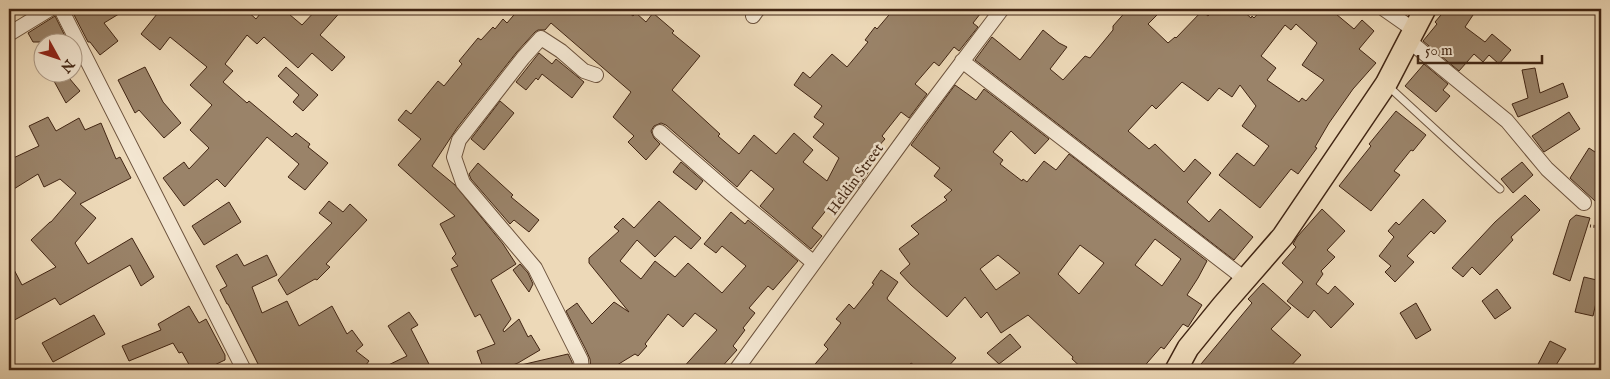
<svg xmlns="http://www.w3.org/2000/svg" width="1610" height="379" viewBox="0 0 1610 379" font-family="'IM FELL English',serif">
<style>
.building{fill:#9a8369;stroke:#412513;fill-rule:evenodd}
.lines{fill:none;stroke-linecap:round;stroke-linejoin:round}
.lane-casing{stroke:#6c523c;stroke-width:9}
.street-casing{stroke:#6c523c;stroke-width:16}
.primary-casing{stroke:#412513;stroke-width:24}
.path{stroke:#412513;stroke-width:3;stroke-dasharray:1 2.5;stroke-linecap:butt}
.lane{stroke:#f3e6d1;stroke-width:7}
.street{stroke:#f3e6d1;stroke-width:14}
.primary{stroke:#edd9b8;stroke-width:21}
.labels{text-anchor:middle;stroke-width:5;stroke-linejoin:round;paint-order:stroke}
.street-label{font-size:15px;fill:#412513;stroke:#f3e6d1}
</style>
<rect width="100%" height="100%" fill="#edd9b8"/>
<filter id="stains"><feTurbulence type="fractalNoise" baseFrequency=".004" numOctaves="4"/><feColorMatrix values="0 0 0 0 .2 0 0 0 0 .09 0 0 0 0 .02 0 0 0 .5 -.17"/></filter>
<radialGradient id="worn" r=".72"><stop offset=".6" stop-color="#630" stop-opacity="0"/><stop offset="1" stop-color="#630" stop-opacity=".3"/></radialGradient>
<path class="building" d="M71 9H127L104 23 118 41 100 55 90 42H88Z
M161 9H245L256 19 264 9H283L302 25 317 9H343L320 35 345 57 332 71 312 53 298 68 264 37 257 44 247 35 225 64 233 71 223 82 247 103 249 101 292 137 296 133 310 144 308 147 328 163 305 190 288 177 299 164 267 137 225 187 217 179 184 206 163 178 184 162 189 169 209 148 190 130 212 105 190 85 207 67 170 37 160 50 141 34Z
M519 9H624L633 16 636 13 646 22 653 13 674 31 672 33 700 56 672 90 720 134 718 136 739 154 754 135 776 154 794 133 813 150 803 162 827 181 839 158 813 137 824 124 814 117 822 106 794 85 803 72 810 78 832 54 847 67 868 42 865 40 875 27 877 29 894 9H984L973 23 978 27 959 51 954 47 939 66 934 62 915 84 927 94 909 118 901 112 882 136 885 139 861 166 869 171 858 188 848 183 812 228 822 236 811 249 760 206 774 189 751 170 737 187 666 125 661 123 654 126 651 131 654 138 660 144 646 160 628 142 634 136 613 117 631 92 551 23 545 30H538L535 32 516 53 457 128 432 166 455 185 503 244 516 264 491 280 511 319 503 330 504 332 519 319 528 337 531 335 540 350 518 363 500 370H484L477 351 495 344 480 314 475 317 451 269 458 266 452 258 456 254 440 224 455 216 398 165 421 139 398 120 406 110 411 114 438 81 444 86 462 64 459 61 478 38 481 40 493 27 495 29 503 19 507 23Z
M1128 9H1163L1148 24 1168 43 1175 37 1176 38 1202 11 1208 16 1215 9H1241L1251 18 1252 16 1254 18 1262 9H1330L1354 29 1362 20 1374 31 1359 49 1376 63 1353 89 1329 123 1315 147 1317 148 1298 174 1291 169 1260 208 1219 175 1237 153 1254 166 1269 146 1242 126 1256 106 1240 85 1232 97 1219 88 1208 101 1182 82 1156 109 1152 105 1128 131 1149 149 1155 144 1184 172 1195 159 1211 173 1187 202 1209 222 1220 209 1253 237 1234 260 975 60 992 37 1020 60 1043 30 1059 43 1067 47 1050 69 1063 80 1085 56 1090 58 1113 30V26ZM1296 24 1317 43 1302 65 1324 80 1306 101 1302 98 1299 102 1267 80 1276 68 1261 56 1285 25 1291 30Z
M1446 9H1477L1465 27 1485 42 1492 34 1511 50 1499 64 1489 55 1483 62 1474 54 1459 71 1423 41 1437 24 1435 22Z
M55 16 68 42H33L28 33Z
M539 53 552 64 556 59 584 82 572 98 542 74 538 80 536 78 526 90 516 82Z
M1424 64 1448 84 1443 90 1450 96 1436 112 1405 86Z
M145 67 163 102 181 123 164 138 139 110 135 113 118 80Z
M286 67 318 95 303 111 293 102 299 95 278 76Z
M1535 68 1540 93 1563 83 1568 97 1518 117 1512 104 1528 98 1522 70Z
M49 72H64L80 91 66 103Z
M955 85 976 100 984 89 1049 139 1035 154 1011 131 993 152 1003 160 1000 164 1022 181 1023 179 1027 182 1044 161 1056 170 1069 154 1207 261 1198 278 1187 295 1202 305 1188 327 1183 324 1164 349 1161 347 1141 370H1084L1072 359 1073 357 1028 315 1001 333 987 312 981 318 965 297 947 317 911 285 900 273 910 264 899 249 919 234 911 226 947 200 944 197 952 190 934 176 940 168 911 145ZM1155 239 1181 259 1162 286 1135 265ZM1080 245 1104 263 1079 294 1058 274ZM998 255 1020 273 996 290 980 269Z
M500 101 514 113 484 150 471 139Z
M1396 111 1426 135 1413 151 1411 150 1394 171 1400 175 1371 211 1339 186 1371 146 1369 144Z
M1569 112 1580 129 1544 152 1532 136Z
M48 117 56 131 79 118 85 130 101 123 116 159 120 157 131 178 80 204 96 218 75 243 88 264 132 238 154 277 141 286 130 265 60 305 55 298 9 323V260L22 285 56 267 31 240 50 222H51L76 193 60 179 44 187 38 174 9 192V160L39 146 29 126Z
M1589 148 1601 156V192L1595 201 1570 178Z
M681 162 703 181 696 190 673 172Z
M1522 162 1533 175 1513 193 1501 179Z
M478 163 513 195 511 197 539 220 529 232 514 220 510 224 471 179 469 174Z
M1525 195 1540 210 1511 237 1513 240 1480 275 1472 267 1463 277 1452 268 1495 222Z
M1423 199 1446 221 1434 234 1431 231 1407 256 1414 262 1395 282 1385 272 1391 266 1379 256 1394 237 1388 231 1396 222 1399 225Z
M329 201 343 212 350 204 367 220 326 264 330 267 317 280 315 279 287 295 278 280 332 223 319 213Z
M659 201 701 238 691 249 675 236 655 257 637 240 620 261 641 279 655 261 675 277 688 263 722 293 746 266 722 246 716 253 704 244 731 212 745 224 748 220 798 261 773 290 768 286 749 308 755 313 743 328 745 330 733 346 737 350 719 370H681L717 330 695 313 683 327 668 314 645 344 647 346 638 356 635 354 609 370H591L590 359 586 350 566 311 577 303 592 324 614 302 629 312 589 263V258L619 231 614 227 623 218 634 228Z
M229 202 241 222 204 245 192 226Z
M1322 209 1345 231 1327 250 1335 257 1321 271 1323 274 1316 284 1328 294 1335 286 1354 304 1331 328 1314 310 1308 318 1287 301 1303 282 1282 263 1296 247 1293 244 1297 237Z
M1576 215 1590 218 1570 281 1553 274 1570 220Z
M237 254 244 266 267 255 277 275 252 287 262 313 287 301 299 326 332 306 347 334 352 330 363 345 356 351 369 361 362 370H261L228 304H227L220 290 227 286 216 266Z
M520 264 528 273 533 284 529 292 513 270Z
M881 270 898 282 887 298 888 300 956 358 945 370H921L911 363 906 370H810L828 349 824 345 841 323 836 319 849 304 854 309 874 284 872 283Z
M1584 277 1601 281 1593 316 1575 312Z
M1263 283 1291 308 1271 329 1301 355 1287 370H1196L1252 303 1248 299Z
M1497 289 1511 308 1495 319 1482 301Z
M1416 303 1431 330 1416 339 1400 313Z
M189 306 199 323 206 319 225 355V360L204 370H192L182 352 179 353 173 343 129 361 122 346 161 330 158 324Z
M409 312 418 325 411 329 432 370H378L407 356 388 326Z
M94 315 105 334 53 362 42 343Z
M1010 334 1021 347 999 364 987 353Z
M1550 341 1566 349 1553 370H1535Z
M568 354 572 362 573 368 562 370H522L521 365Z"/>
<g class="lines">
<g class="lane-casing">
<path id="lane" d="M1388 86 1500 189"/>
</g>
<g class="street-casing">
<path id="street" d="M61 9 244 370
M1384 9 1414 30
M753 16 758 9
M9 34 50 9
M1408 40 1507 121 1547 169 1584 203
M962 61 1245 279
M660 132 730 193 814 263
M582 370 581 360 535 268 463 183 454 157 459 140 523 58 541 38 561 51 584 71 596 75
M736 370 916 123 1002 9"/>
</g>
<g class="primary-casing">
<path id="primary" d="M1176 370 1188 348 1223 305 1283 236 1386 84 1425 9"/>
</g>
<path class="path" d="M1590 226 1601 227"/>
<use href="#lane" class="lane"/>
<use href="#street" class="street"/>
<use href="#primary" class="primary"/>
</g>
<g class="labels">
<g class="street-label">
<text transform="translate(855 179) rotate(-54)" y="5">Heldin Street</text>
</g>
</g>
<rect width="1610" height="379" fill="none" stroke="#edd9b8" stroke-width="30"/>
<rect x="10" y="10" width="1590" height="359" fill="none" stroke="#412513" stroke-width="2.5"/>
<rect x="15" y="15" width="1580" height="349" fill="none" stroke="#412513"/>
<g transform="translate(58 58) rotate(130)"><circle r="24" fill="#f3e6d1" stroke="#ac9985"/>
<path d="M0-4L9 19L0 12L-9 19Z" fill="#8f2418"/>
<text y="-8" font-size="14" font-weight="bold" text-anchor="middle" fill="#412513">N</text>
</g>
<path d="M1418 55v8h124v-8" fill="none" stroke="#412513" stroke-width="2.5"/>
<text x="1425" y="55" font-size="15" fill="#412513" stroke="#f3e6d1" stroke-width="4" paint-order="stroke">50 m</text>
<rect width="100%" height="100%" filter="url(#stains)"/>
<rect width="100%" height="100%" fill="url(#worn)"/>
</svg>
